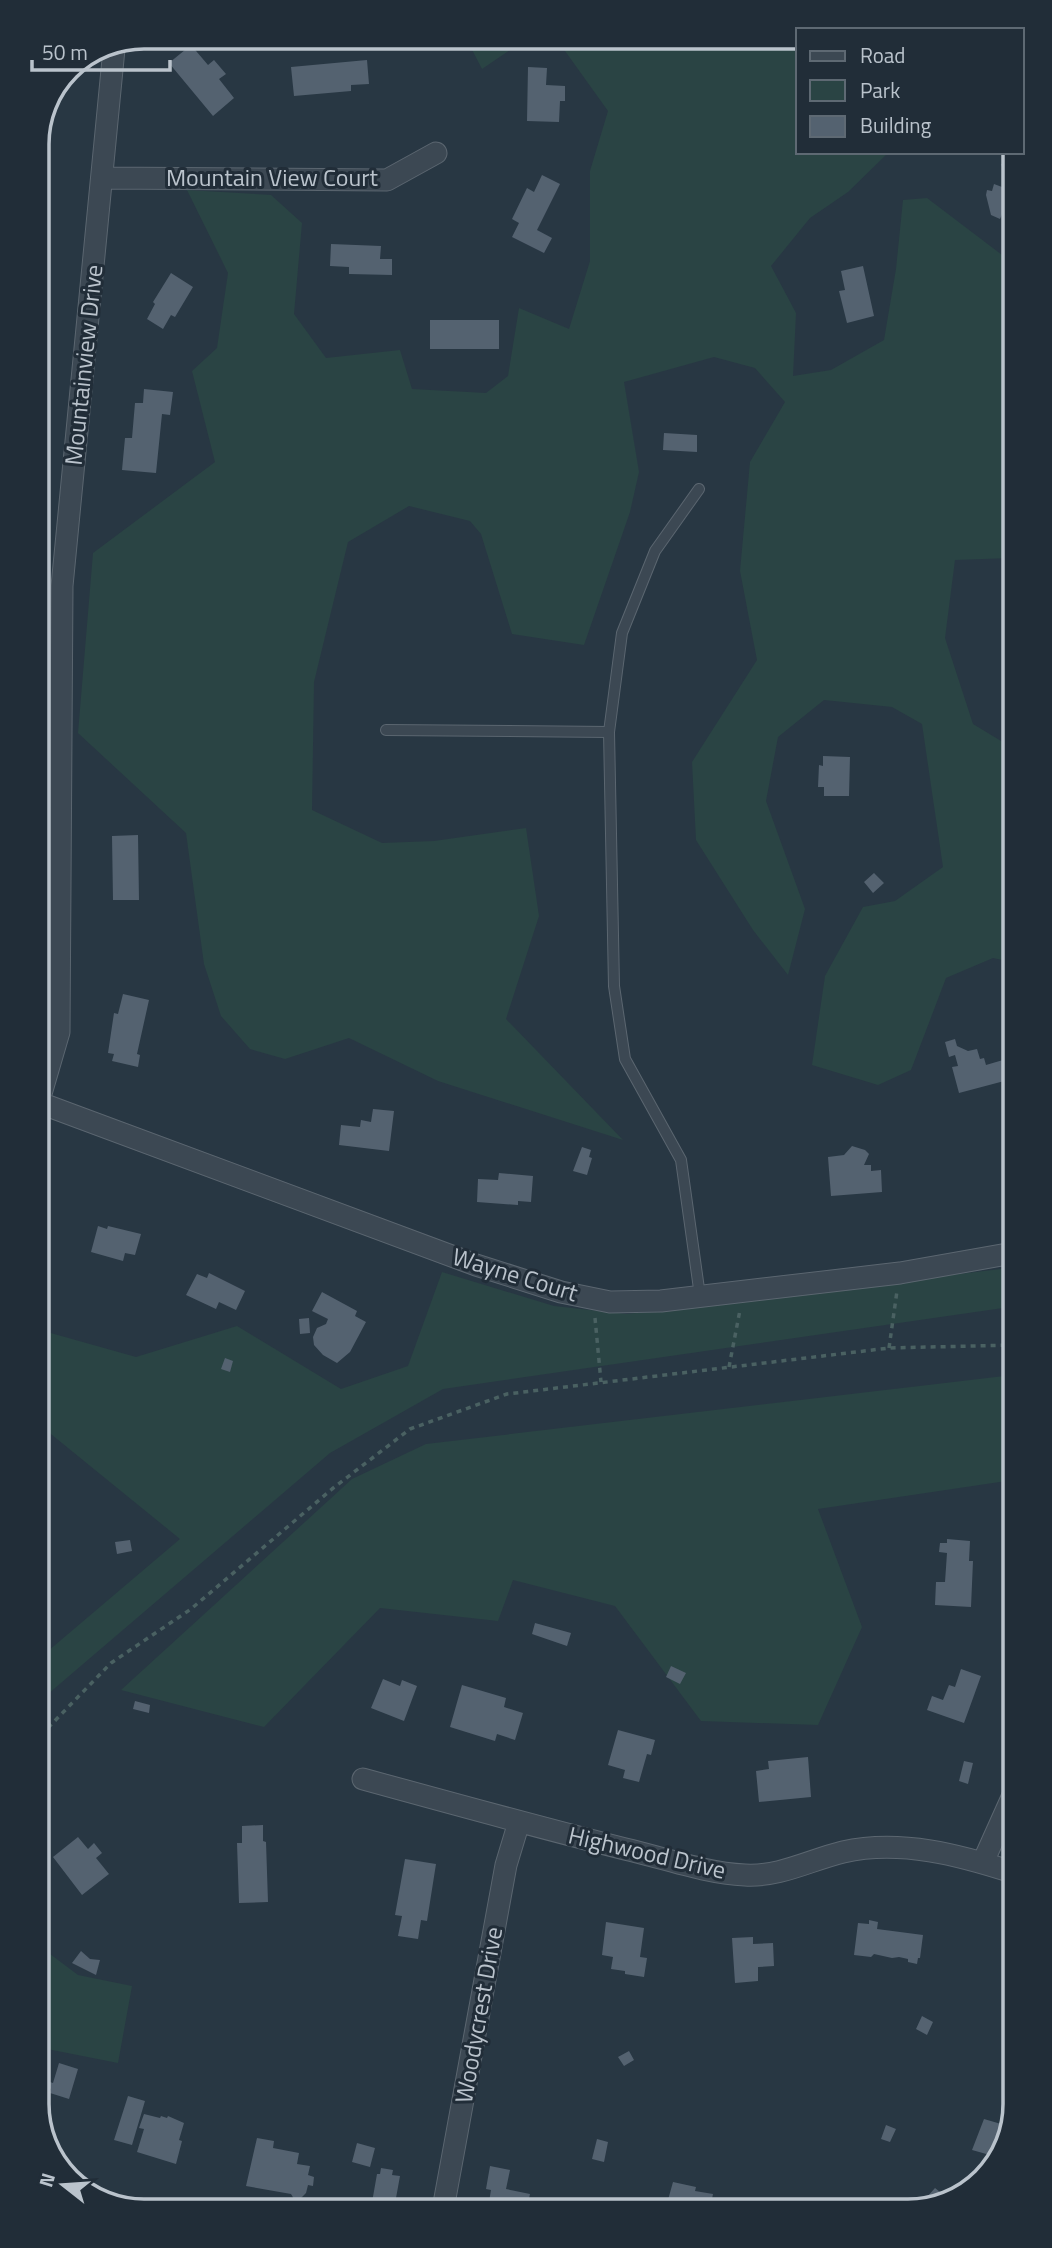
<svg xmlns="http://www.w3.org/2000/svg" width="1052" height="2248" viewBox="0 0 1052 2248" font-family="'Titillium Web',sans-serif">
<style>
.green{fill:#2a4444}
.building{fill:#546270}
.lines{fill:none;stroke-linecap:round;stroke-linejoin:round}
.service-casing{stroke:#5b6670;stroke-width:12}
.minor-casing{stroke:#5b6670;stroke-width:23}
.path{stroke:#4a6162;stroke-width:3.5;stroke-dasharray:5 5;stroke-linecap:butt}
.service{stroke:#3c4853;stroke-width:10}
.minor{stroke:#3c4853;stroke-width:21}
.labels{text-anchor:middle;stroke-width:6;stroke-linejoin:round;paint-order:stroke}
.street-label{font-size:24px;fill:#bac3cc;stroke:#212d38}
.rim{fill:none;stroke:#bac3cc;stroke-width:3.5}
</style>
<rect width="100%" height="100%" fill="#283743"/>
<path class="green" d="M473 37H529L482 69 468 42Z
M555 37H798V152H889L848 192 810 218 771 266 796 313 793 376 831 370 884 340 896 269 903 200 927 198 1010 261 1011 558 955 560 945 638 973 724 1011 747 1012 962 993 958 946 978 911 1070 878 1085 812 1065 825 976 863 907 895 901 943 867 922 724 892 707 824 700 778 737 766 801 805 909 788 975 753 930 696 840 692 762 757 660 740 571 750 462 785 402 755 368 714 357 624 382 639 472 630 512 584 645 512 634 481 534 470 521 409 506 348 542 314 682 312 810 382 843 434 841 526 828 539 916 506 1019 623 1140 438 1081 349 1038 285 1059 250 1049 221 1016 204 964 186 833 78 733 93 553 215 462 192 371 217 348 228 273 187 190 271 195 302 223 294 314 326 358 400 350 412 389 486 393 508 376 519 308 569 329 590 261V171L608 111Z
M1009 1268 1010 1307 443 1389 330 1453 41 1700V1657L180 1539 41 1426 40 1330 136 1357 237 1326 341 1389 408 1366 442 1272 554 1306 627 1314Z
M1013 1375V1480L818 1509 862 1627 818 1725 701 1721 615 1606 513 1580 498 1621 380 1608 264 1727 121 1690 352 1479 426 1444Z
M42 1948 78 1975 132 1986 118 2063 42 2048Z"/>
<path class="building" d="M191 45 208 65 214 60 226 74 219 79 234 98 213 116 169 63Z
M367 60 369 84 351 85V91L294 96 291 67Z
M528 67 547 68 546 85 565 86V101H560L559 122 527 121Z
M1010 162V214L1003 212 1000 219 991 215 986 195 987 190 992 191 994 184 1002 187 1008 185 1001 164Z
M542 175 560 184 537 230 552 238 544 253 512 237 519 223 512 219 527 188 534 192Z
M331 244 381 246 380 259H392V275L349 274V267L330 266Z
M863 266 874 316 847 323 839 291 845 290 841 271Z
M171 273 193 287 175 317 171 315 163 329 147 319 155 304 153 302Z
M430 320H499V349H430Z
M144 389 173 392 170 415 162 414 156 473 122 470 125 438H132L135 403H143Z
M664 433 697 435V452L663 450Z
M823 756 850 757 849 796H824V787H818L819 765 823 766Z
M138 835 139 900H113L112 836Z
M874 873 884 883 873 893 864 882Z
M123 994 149 1000 137 1054 140 1055 138 1067 112 1061 114 1054 108 1053 114 1013 118 1014Z
M955 1039 957 1046 968 1051 977 1049 980 1059 984 1058 986 1065 1003 1060 1008 1080 959 1093 952 1067 958 1066 955 1055 949 1057 945 1042Z
M373 1109 394 1111 389 1151 339 1145 341 1125 360 1127 361 1120 371 1122Z
M852 1146 865 1150 869 1154 864 1165H871V1171L881 1170 882 1192 831 1196 828 1157 844 1155Z
M582 1147 591 1150 589 1157 592 1158 587 1175 573 1171Z
M499 1173 533 1176 531 1202 518 1201V1205L477 1202 478 1179 498 1180Z
M98 1226 107 1229 108 1226 141 1234 135 1255 125 1253 123 1261 91 1252Z
M209 1273 245 1291 236 1310 219 1302 216 1309 186 1295 197 1274 207 1278Z
M322 1292 357 1311 355 1316 366 1322 350 1352 337 1363 323 1355 314 1345 313 1337 317 1328 326 1324 328 1319 312 1311Z
M309 1318 310 1333 300 1334 299 1319Z
M225 1358 233 1361 230 1372 221 1369Z
M947 1539 970 1541 969 1561H973L971 1607 935 1605 936 1582H945L947 1553 939 1552 940 1543H947Z
M130 1540 132 1551 117 1554 115 1542Z
M535 1623 571 1633 567 1646 532 1634Z
M671 1666 686 1673 680 1684 666 1677Z
M961 1669 981 1676 964 1723 927 1710 932 1696 943 1700 949 1685 955 1687Z
M383 1679 400 1686 402 1680 417 1686 404 1721 371 1708Z
M462 1685 506 1698 504 1707 523 1713 515 1740 497 1734 495 1741 450 1727Z
M135 1701 150 1705 149 1713 133 1709Z
M618 1730 655 1740 651 1755 647 1754 639 1782 623 1778 625 1770 608 1765Z
M808 1757 811 1797 759 1802 756 1771 769 1769 768 1761Z
M964 1761 973 1763 968 1784 959 1781Z
M263 1825V1841L266 1842 268 1902 239 1903 237 1843H242V1826Z
M78 1837 88 1849 94 1843 102 1853 96 1858 109 1874 82 1895 53 1857Z
M405 1859 436 1864 427 1921 421 1920 418 1939 398 1936 402 1916 395 1915Z
M869 1920 878 1922 877 1929 923 1935 920 1958H918L917 1964 908 1962V1959L899 1957 892 1958 874 1954 871 1957 854 1955 858 1923 869 1924Z
M606 1922 644 1928 640 1957 647 1958 644 1977 625 1974V1971L611 1969 613 1957 602 1955Z
M753 1937V1944L773 1943 774 1966 758 1967V1981L735 1983 732 1938Z
M81 1951 90 1959 100 1960 96 1975 72 1963Z
M922 2016 933 2022 927 2035 916 2029Z
M1014 2041H1015V2073L1006 2070Z
M629 2051 634 2060 624 2066 618 2057Z
M59 2063 78 2069 69 2099 50 2093 51 2089 49 2088 50 2082 53 2083Z
M128 2096 145 2101 132 2145 114 2140Z
M144 2114 160 2118 161 2116 167 2118 168 2116 184 2123 179 2140 182 2141 176 2164 137 2152 144 2129 139 2128Z
M984 2119 1008 2126 997 2157 972 2150Z
M886 2125 896 2129 890 2142 881 2139Z
M257 2138 274 2141 273 2148 299 2153 297 2164 310 2166 308 2175 314 2177 313 2186 308 2185 306 2193 299 2200 294 2199 291 2194 246 2186Z
M597 2139 608 2142 604 2162 592 2159Z
M357 2143 375 2148 370 2167 352 2162Z
M490 2166 510 2170 506 2189 530 2194 527 2208 492 2209 493 2203 489 2202 491 2190 486 2189Z
M381 2168 393 2170 392 2175 400 2176 394 2209H363L364 2206 371 2208 377 2174H380Z
M673 2182 696 2187 695 2191 713 2194 712 2199 726 2202 725 2207H666Z
M935 2188 950 2200 943 2205H929L932 2202 927 2197Z"/>
<g class="lines">
<g class="service-casing">
<path id="service" d="M699 489 655 551 622 633 609 732 614 986 625 1059 681 1160 700 1296
M386 730 609 732"/>
</g>
<g class="minor-casing">
<path id="minor" d="M102 178 387 180 436 153
M40 1097 59 1032 62 586 114 49
M40 1103 476 1265 561 1292 610 1302 661 1301 900 1273 1013 1253
M363 1779C450 1803 537 1827 625 1849 664 1858 705 1873 745 1875 780 1877 810 1860 843 1852 900 1839 960 1855 1015 1873
M983 1862 1014 1793
M443 2209 506 1865 519 1822"/>
</g>
<path class="path" d="M595 1318 601 1382
M889 1348 897 1291
M729 1367 740 1310
M41 1735 111 1663 191 1609 332 1489 410 1429 507 1394 889 1348 1013 1345"/>
<use href="#service" class="service"/>
<use href="#minor" class="minor"/>
</g>
<g class="labels">
<g class="street-label">
<text x="272" y="186">Mountain View Court</text>
<text transform="translate(84 365) rotate(-84)" y="8">Mountainview Drive</text>
<text transform="translate(515 1275) rotate(17)" y="8">Wayne Court</text>
<text transform="translate(647 1853) rotate(13)" y="8">Highwood Drive</text>
<text transform="translate(479 2015) rotate(-80)" y="8">Woodycrest Drive</text>
</g>
</g>
<path d="M0 0H1052V2248H0ZM144 49H908A95 95 0 0 1 1003 144V2104A95 95 0 0 1 908 2199H144A95 95 0 0 1 49 2104V144A95 95 0 0 1 144 49Z" fill="#212d38" fill-rule="evenodd"/>
<path class="rim" d="M144 49H908A95 95 0 0 1 1003 144V2104A95 95 0 0 1 908 2199H144A95 95 0 0 1 49 2104V144A95 95 0 0 1 144 49Z"/>
<rect x="796" y="28" width="228" height="126" fill="#212d38" stroke="#5e6973" stroke-width="2"/>
<rect x="810" y="51" width="35" height="10" fill="#3c4853" stroke="#5e6973" stroke-width="2"/>
<text x="860" y="63" font-size="21" fill="#bac3cc">Road</text>
<rect x="810" y="80" width="35" height="21" fill="#2a4444" stroke="#5e6973" stroke-width="2"/>
<text x="860" y="98" font-size="21" fill="#bac3cc">Park</text>
<rect x="810" y="116" width="35" height="21" fill="#546270" stroke="#5e6973" stroke-width="2"/>
<text x="860" y="133" font-size="21" fill="#bac3cc">Building</text>
<g transform="translate(63 2185) rotate(287)" stroke="#212d38" stroke-width="5" paint-order="stroke">
<path d="M0-5L12 26L0 18L-12 26Z" fill="#bac3cc"/>
<text y="-10" font-size="19" font-weight="bold" text-anchor="middle" fill="#bac3cc">N</text>
</g>
<path d="M32 60v10h138v-10" fill="none" stroke="#bac3cc" stroke-width="3.5"/>
<text x="42" y="60" font-size="21" fill="#bac3cc" stroke="#212d38" stroke-width="5" paint-order="stroke">50 m</text>
</svg>
